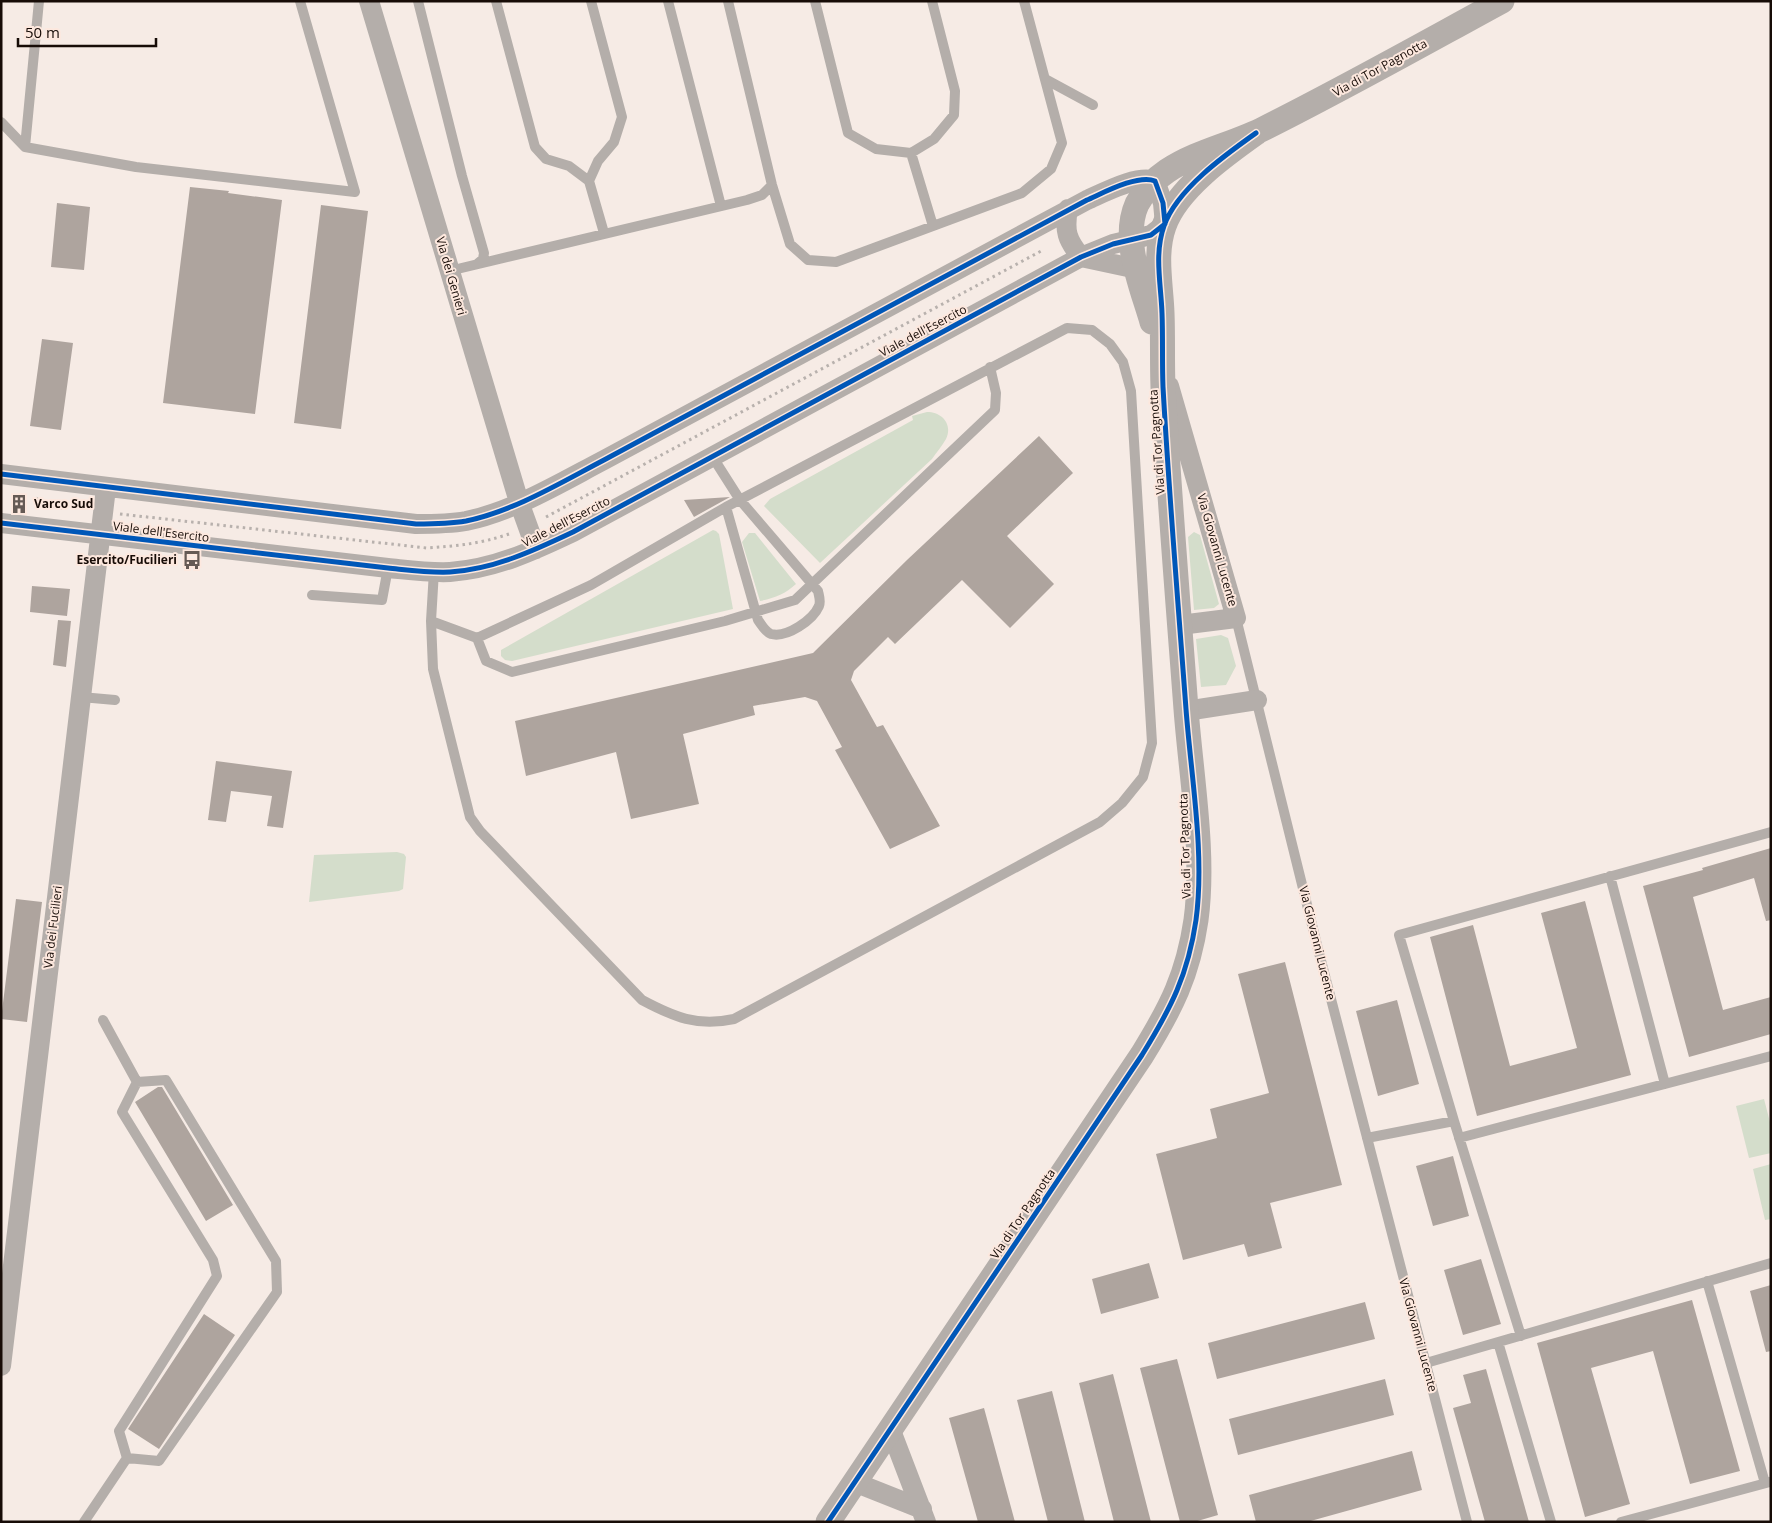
<svg xmlns="http://www.w3.org/2000/svg" width="1772" height="1523" viewBox="0 0 1772 1523" font-family="'Open Sans',sans-serif">
<style>
.green{fill:#d4ddcb}
.building{fill:#aea49e}
.lines{fill:none;stroke-linecap:round;stroke-linejoin:round}
.path{stroke:#b8b1ad;stroke-width:3;stroke-dasharray:2.5 4;stroke-linecap:butt}
.service{stroke:#b4aeaa;stroke-width:10}
.minor{stroke:#b4aeaa;stroke-width:20}
.tertiary{stroke:#b4aeaa;stroke-width:25}
.cycleway-casing{stroke:#fde8de;stroke-width:8}
.cycleway{stroke:#0057b8;stroke-width:5}
.labels{text-anchor:middle;stroke-width:4;stroke-linejoin:round;paint-order:stroke}
.street-label{font-size:12px;fill:#170c07;stroke:#fde8de}
.poi-label{font-size:12px;font-weight:bold;fill:#170c07;stroke:#fde8de;text-anchor:start}
</style>
<rect width="100%" height="100%" fill="#f6ebe5"/>
<path class="green" d="M927 412C942 412 953 424 946 439 942 446 936 453 932 459L820 563 764 506 770 499 913 420 912 416Z
M713 530 716 531 719 534 733 609 512 661 505 660 501 656V650Z
M1194 532 1200 535 1219 604 1214 608 1194 610 1188 537Z
M749 533H755L796 584C785 594 775 598 760 601L742 542Z
M1221 635 1228 638 1236 666 1226 685 1201 687 1196 639Z
M397 852 404 854 406 857 403 889 399 891 309 902 314 855Z
M1764 1099 1771 1126V1153L1749 1158 1736 1106Z
M1771 1164V1219L1765 1220 1753 1169Z"/>
<path class="building" d="M190 187 229 191 228 193 282 200 255 414 163 403Z
M57 203 90 207 84 270 51 267Z
M321 205 368 211 341 429 294 423Z
M42 339 73 343 61 430 30 426Z
M1039 436 1073 473 1007 536 1054 584 1010 628 962 580 895 644 888 637 854 671 851 680 877 727 883 725 940 826 890 849 835 750 842 747 817 701 805 697 753 706 755 715 683 734 699 804 631 819 616 752 526 776 515 721 813 653 907 560Z
M730 497 694 517 684 500Z
M32 586 70 589 67 616 30 612Z
M58 620 71 621 66 667 53 665Z
M216 761 292 771 283 828 267 826 272 796 231 791 226 822 208 820Z
M1771 848V920L1766 921 1754 878 1693 897 1723 1010 1771 997V1034L1689 1057 1643 886 1703 870 1702 868Z
M16 899 42 902 27 1022 1 1019Z
M1585 901 1631 1075 1477 1116 1430 937 1473 925 1510 1066 1577 1048 1541 913Z
M1285 962 1342 1185 1270 1203 1282 1248 1248 1257 1244 1244 1183 1260 1156 1154 1217 1138 1210 1109 1269 1093 1238 974Z
M1397 1000 1419 1084 1378 1096 1356 1011Z
M158 1087H162L233 1205 206 1221 135 1102Z
M1453 1156 1469 1216 1433 1226 1416 1166Z
M1481 1259 1501 1324 1463 1335 1444 1270Z
M1149 1263 1159 1298 1101 1314 1092 1279Z
M1771 1285V1351L1766 1352 1750 1291Z
M1692 1300 1740 1471 1690 1484 1653 1351 1591 1368 1630 1504 1585 1517 1537 1343Z
M1365 1302 1375 1339 1217 1379 1208 1343Z
M204 1314 235 1335 159 1449 128 1429Z
M1177 1359 1218 1515 1194 1522H1180L1140 1368Z
M1486 1369 1529 1522H1485L1453 1408 1471 1403 1463 1375Z
M1113 1374 1151 1522H1114L1079 1383Z
M1385 1379 1394 1415 1238 1455 1229 1419Z
M1052 1391 1085 1522H1048L1017 1400Z
M984 1408 1015 1522H978L949 1418Z
M1412 1451 1422 1490 1307 1522H1256L1249 1495Z"/>
<g class="lines">
<path class="path" d="M36 498 46 505 62 508
M120 514 427 548C456 546 480 544 509 534
M546 517 1043 250"/>
<path class="service" d="M418 1 462 176 484 253 483 259 477 264
M496 1 535 147 546 159 569 166 589 181 604 233
M668 1 721 206
M728 1 772 185 790 244 808 260 836 262 1022 193 1051 169 1062 143 1024 1
M815 1 848 133 876 149 911 153 934 139 954 115 955 91 932 1
M1045 79 1093 105
M1 122 25 147 136 167 355 192 300 1
M25 147 39 1
M911 153 933 226
M589 181 598 161 614 142 622 117 591 1
M449 271 747 200 762 195 772 185
M712 456 740 500 818 591C819 596 821 601 819 606 813 620 787 638 771 634 765 632 761 624 758 620L726 507
M312 595 382 600 388 568
M1236 618 1318 949 1467 1522
M431 621 477 638 591 585 726 507 1067 328 1092 330 1110 344 1123 362 1131 391 1152 743 1143 777 1122 803 1100 822 734 1019C697 1027 674 1017 642 1000L480 831 470 817 433 669 431 621 434 571
M477 638 486 661 512 672 725 621 795 600 995 410 996 393 990 367
M81 697 115 700
M1610 876 1665 1084
M1367 1138 1454 1121
M1459 1138 1771 1056
M1707 1281 1765 1483
M1521 1336 1454 1121 1399 935 1771 832
M1498 1342 1551 1522
M1426 1363 1771 1263
M127 1458 159 1461 277 1292 276 1261 166 1080 137 1082
M84 1522 127 1458 119 1431 217 1276 213 1260 122 1112 137 1082 103 1020
M1621 1522 1770 1482"/>
<path class="minor" d="M369 1 519 502 536 549
M1068 209C1064 231 1067 240 1081 257
M1081 257 1137 269
M1169 386 1236 618 1180 625
M1 474 416 524C432 524 449 524 466 521 514 511 560 483 604 460L1087 200C1103 193 1138 174 1155 181L1163 203 1165 224 1151 235 1113 244 1081 257 573 532C533 551 494 569 450 572 429 573 408 570 388 568L1 523
M1186 711 1257 700
M1 1366 106 488
M890 1428 926 1522
M854 1482 922 1509"/>
<path class="tertiary" d="M1152 322C1142 287 1121 240 1137 204 1144 191 1155 179 1167 171 1197 151 1234 144 1265 128 1345 88 1423 44 1502 1
M828 1522 1142 1055C1171 1008 1188 975 1196 920 1205 854 1191 776 1186 709 1178 602 1169 494 1163 387 1162 362 1163 338 1162 313 1161 284 1154 254 1164 226 1177 189 1225 155 1256 133"/>
<g class="cycleway-casing">
<path id="cycleway" d="M1 474 416 524C432 524 449 524 466 521 514 511 560 483 604 460L1087 200C1103 193 1138 174 1155 181L1163 203 1165 224 1151 235 1113 244 1081 257 573 532C533 551 494 569 450 572 429 573 408 570 388 568L1 523
M828 1522 1142 1055C1171 1008 1188 975 1196 920 1205 854 1191 776 1186 709 1178 602 1169 494 1163 387 1162 362 1163 338 1162 313 1161 284 1154 254 1164 226 1177 189 1225 155 1256 133"/>
</g>
<use href="#cycleway" class="cycleway"/>
</g>
<defs>
<g id="building-bare" transform="scale(1.5)"><path d="M-4-6H4V6H1V3H-1V6H-4ZM-2.5-4.3h1.7v1.8h-1.7ZM.8-4.3h1.7v1.8H.8ZM-2.5-1h1.7V.8h-1.7ZM.8-1h1.7V.8H.8Z" fill="#655a55" stroke="#fde8de" stroke-width="2.5" paint-order="stroke"/></g>
<g id="bus-bare" transform="scale(1.5)"><path d="M-5-6H5V4H4V6H2V4H-2V6H-4V4H-5ZM-3.5-4V0h7V-4ZM-3.5 1.2v1.5H-2V1.2ZM2 1.2v1.5H3.5V1.2Z" fill="#655a55" stroke="#fde8de" stroke-width="2.5" paint-order="stroke"/></g>
</defs>
<g fill-rule="evenodd">
<use href="#building-bare" x="19" y="504"/>
<use href="#bus-bare" x="192" y="560"/>
</g>
<g class="labels">
<g class="street-label">
<text transform="translate(1380 68) rotate(-29)" y="4">Via di Tor Pagnotta</text>
<text transform="translate(451 276) rotate(74)" y="4">Via dei Genieri</text>
<text transform="translate(923 331) rotate(-28)" y="4">Viale dell'Esercito</text>
<text transform="translate(1157 442) rotate(-94)" y="4">Via di Tor Pagnotta</text>
<text transform="translate(566 522) rotate(-27)" y="4">Viale dell'Esercito</text>
<text transform="translate(161 532) rotate(7)" y="4">Viale dell'Esercito</text>
<text transform="translate(1217 550) rotate(74)" y="4">Via Giovanni Lucente</text>
<text transform="translate(1185 846) rotate(-92)" y="4">Via di Tor Pagnotta</text>
<text transform="translate(53 927) rotate(-83)" y="4">Via dei Fucilieri</text>
<text transform="translate(1317 943) rotate(76)" y="4">Via Giovanni Lucente</text>
<text transform="translate(1023 1214) rotate(-56)" y="4">Via di Tor Pagnotta</text>
<text transform="translate(1418 1335) rotate(75)" y="4">Via Giovanni Lucente</text>
</g>
<g class="poi-label">
<text x="34" y="508">Varco Sud</text>
<text x="177" y="564" text-anchor="end">Esercito/Fucilieri</text>
</g>
</g>
<rect width="1772" height="1523" fill="none" stroke="#170c07" stroke-width="5"/>
<path d="M18 38v8h138v-8" fill="none" stroke="#170c07" stroke-width="2.5"/>
<text x="25" y="38" font-size="15" fill="#170c07" stroke="#fde8de" stroke-width="4" paint-order="stroke">50 m</text>
</svg>
